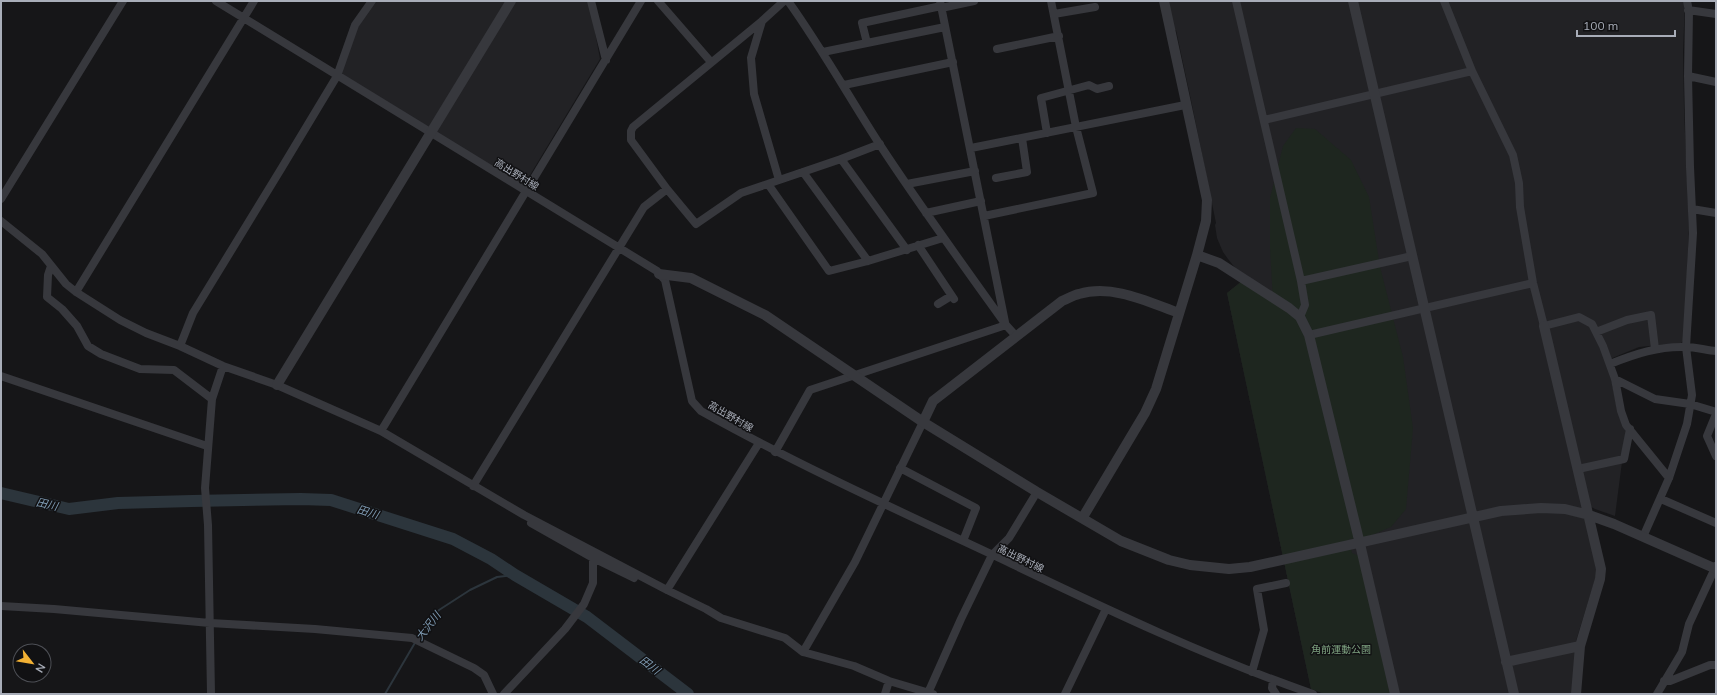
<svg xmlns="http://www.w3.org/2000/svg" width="1717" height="695" viewBox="0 0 1717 695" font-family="Mulish,'Noto Sans JP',sans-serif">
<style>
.built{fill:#222225}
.green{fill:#1e261f}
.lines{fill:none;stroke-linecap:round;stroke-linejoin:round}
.stream{stroke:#2c353c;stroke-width:2}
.river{stroke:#2c353c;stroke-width:12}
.minor{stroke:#37383d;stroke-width:8}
.tertiary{stroke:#37383d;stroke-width:10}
.labels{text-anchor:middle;stroke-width:3;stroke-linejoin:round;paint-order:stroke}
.street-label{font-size:10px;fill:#a8adb8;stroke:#111113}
.park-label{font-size:10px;fill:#7fa381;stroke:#111113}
.water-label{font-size:11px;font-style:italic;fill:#7f9bb3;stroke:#111113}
</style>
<rect width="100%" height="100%" fill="#161618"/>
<path class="built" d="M377 1H506L429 127 340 73 358 27Z
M515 1H587L590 5 600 59 524 185 435 132Z
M1168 1H1685L1683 52 1684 109 1689 230 1684 340 1681 343 1639 347 1605 361 1610 373 1617 408 1626 431 1615 516 1595 509 1582 502 1597 573 1576 641 1573 694H1325L1311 689 1227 293 1248 276 1236 269 1228 259 1223 252 1217 238 1215 225 1216 223 1192 105 1176 30 1174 31Z"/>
<path class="green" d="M1296 128 1315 129 1351 160 1369 197 1380 267 1403 357 1413 428 1406 509 1391 527 1365 538 1349 539 1352 553 1359 556 1390 694H1325L1311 689 1227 293 1241 282 1273 301 1270 249V198L1283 146Z"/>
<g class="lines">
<path class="stream" d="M418 638 439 610 470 590 497 577 515 575
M385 694 416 641"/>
<path class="river" d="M1 493 69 509 118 503 192 501 301 499 331 500 453 539 491 559 515 575 587 617 688 694"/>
<path class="minor" d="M216 1 657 271 665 280 692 401 701 411C796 464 895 509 993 555 1098 605 1203 656 1313 694
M591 1 606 60
M658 1 711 62
M784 1 762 21 633 127 631 131V140L667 189 696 224 741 193 841 159 880 144
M788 1C821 47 849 97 880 145 920 206 963 265 1006 325L1016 336
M940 1 1005 322
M1236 1 1301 281 1305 305 1300 317
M1444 1 1472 71 1513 155 1519 183 1520 207 1533 283 1544 326 1579 317 1592 324 1603 346 1615 379 1621 411 1626 425 1669 478
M941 8 974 1
M1688 10 1716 14
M1054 14 1095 7
M762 21 751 58 754 94 779 180
M867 43 862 23 941 6
M997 49 1059 36
M823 52 945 27
M1688 76 1716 82
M844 85 953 62
M1264 120 1472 71
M1047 133 1041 98 1089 85 1097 89 1109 86
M971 148 1185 105
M841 159 907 250
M803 172 868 261
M996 178 1027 172 1022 138
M768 184 829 271 868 261 943 238
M907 184 975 171
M1 199 123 1
M1692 209 1716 213
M926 213 981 201
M984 216 1093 193 1076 127 1051 1
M1 221 42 254 66 284 76 292 120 320 146 333 180 346 223 366 277 385 381 431 524 515 667 590 706 609 721 618 785 638 803 652 854 666 889 681 933 694
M918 245 954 299
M51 266 48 275 47 297 62 309 77 326 88 346 101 354 140 369 174 370 212 399
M1301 281 1412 256
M76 292 254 1
M938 304 951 296
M1596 332 1627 320 1651 315 1655 349
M1309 335 1533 283
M180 346 193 313 281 169 337 76 355 25 372 1
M1610 364C1635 354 1659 346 1685 347 1695 347 1706 350 1716 351
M1 376 207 446
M1615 379 1655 399 1690 404 1716 412
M1716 414 1707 436 1716 456
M381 431 641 1
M775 452 810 390 1006 325
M900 468 976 508 963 541
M1578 469 1624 459 1630 429
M473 486 644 207 667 189
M1661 499 1716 523
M531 523 593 558 634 578
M1643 537 1669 478 1687 424 1692 395 1686 347 1693 233 1690 167 1688 76 1689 11 1687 1
M667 590 759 443
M1 606 54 609 210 623 315 629 412 638 474 668 484 675 493 694
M803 652 855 562 923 422
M1252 672 1264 630 1257 589 1286 583
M1273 680 1272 688 1276 694
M1664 681H1670L1710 665H1716
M928 693 961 619 992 555 1009 538 1037 492
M211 694 208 525 205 488 212 399 223 366
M504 694 565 629 584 604 593 583V558
M885 694 889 681
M1065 694 1106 609
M1657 694 1682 652 1689 624 1716 566"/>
<path class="tertiary" d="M1164 1 1207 200 1206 221 1197 255 1219 263 1289 308 1300 317 1309 335 1360 544 1395 694
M1353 1 1514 694
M659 274 691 278 765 315 923 422 1037 492 1121 541 1169 560 1190 565 1229 569 1250 567 1501 511 1541 508 1565 509 1589 515 1614 524 1716 569
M1544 326 1601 569 1600 579 1580 646 1576 694
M277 385 511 1
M923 422 933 401 1062 301C1068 299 1073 295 1079 294 1113 284 1148 302 1179 313
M1083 517 1145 413 1156 389 1197 255
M1506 662 1580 646"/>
</g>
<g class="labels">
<g class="street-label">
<text transform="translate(517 174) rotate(32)" y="4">高出野村線</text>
<text transform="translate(731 416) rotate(30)" y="4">高出野村線</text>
<text transform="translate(1021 558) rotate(26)" y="4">高出野村線</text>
</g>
<g class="park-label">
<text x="1341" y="653">角前運動公園</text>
</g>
<g class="water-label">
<text transform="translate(47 504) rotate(13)" y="4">田川</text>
<text transform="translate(368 512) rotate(17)" y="4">田川</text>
<text transform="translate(428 626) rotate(-52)" y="4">大沢川</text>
<text transform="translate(650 665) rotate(37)" y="4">田川</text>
</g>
</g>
<rect width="1717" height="695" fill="none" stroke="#a8adb8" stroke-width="4"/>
<g transform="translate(32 663) rotate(121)"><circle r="19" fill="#111113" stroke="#4d4f55"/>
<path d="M0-3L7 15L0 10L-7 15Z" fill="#f2b134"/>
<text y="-6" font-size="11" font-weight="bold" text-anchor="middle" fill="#a8adb8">N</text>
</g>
<path d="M1577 30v6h98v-6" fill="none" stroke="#a8adb8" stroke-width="2"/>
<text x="1583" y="30" font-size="12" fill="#a8adb8" stroke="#111113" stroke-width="3" paint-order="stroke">100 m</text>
</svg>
